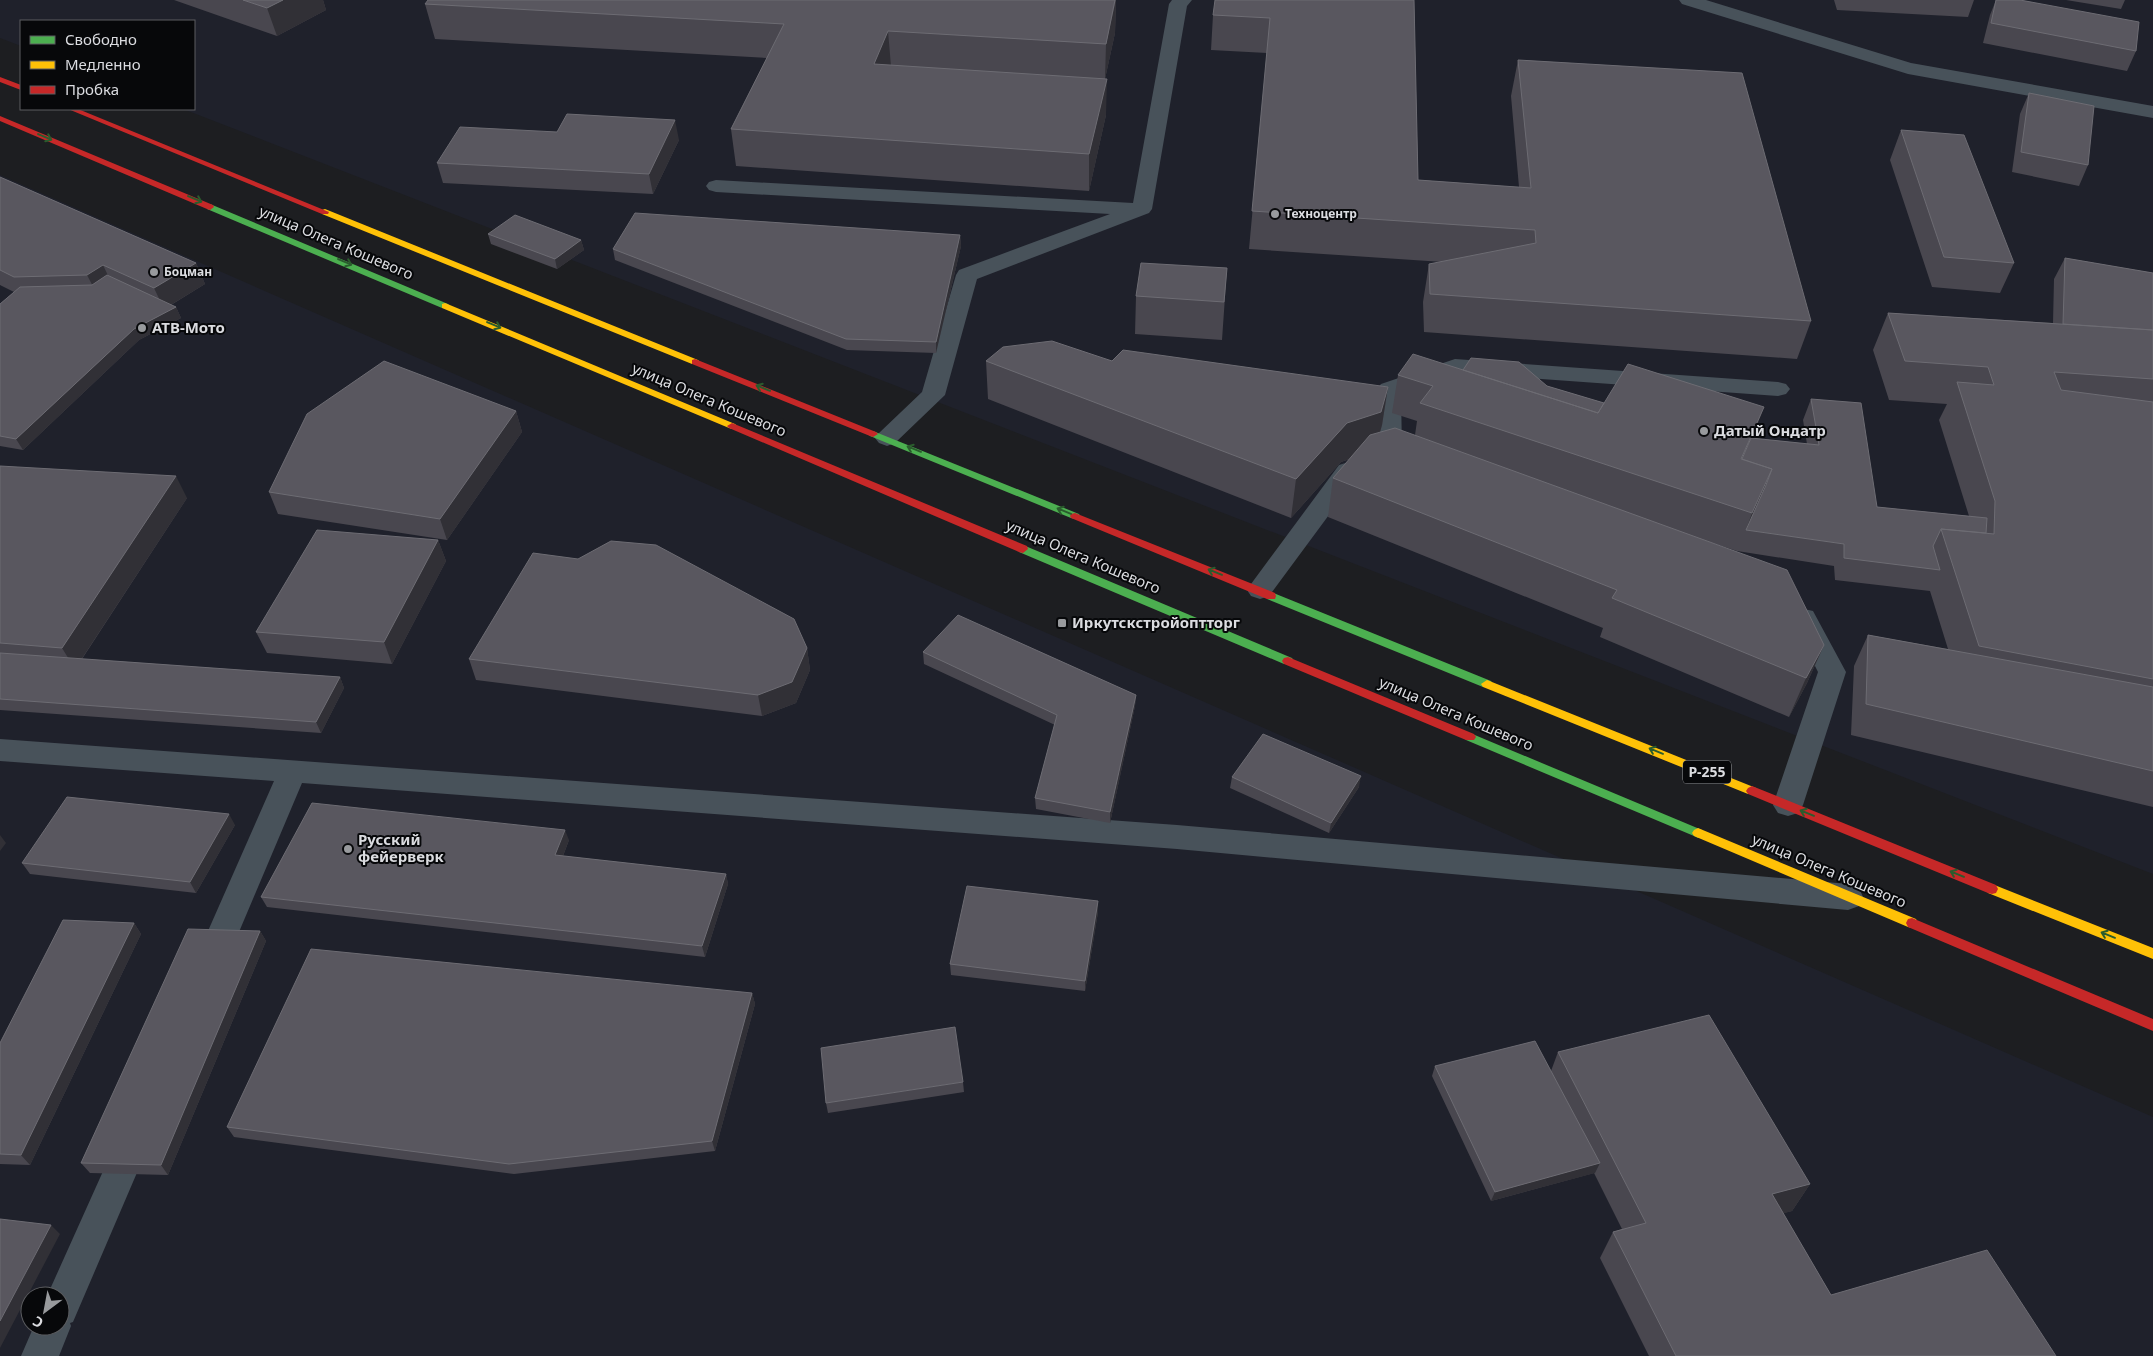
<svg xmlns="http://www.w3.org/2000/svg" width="2153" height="1356" viewBox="0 0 2153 1356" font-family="'Noto Sans',sans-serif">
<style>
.built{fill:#1f212b;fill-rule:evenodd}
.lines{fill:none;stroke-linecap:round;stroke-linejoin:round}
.lane{fill:#48525a;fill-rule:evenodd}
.fast{fill:#4caf50;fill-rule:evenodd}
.slow{fill:#ffc107;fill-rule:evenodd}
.jam{fill:#c62828;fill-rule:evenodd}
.wall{fill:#49474f}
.shaded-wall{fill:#313036}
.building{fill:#59575f;stroke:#6d6c73}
.oneway{stroke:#2a5c2d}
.poi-dot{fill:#989a9d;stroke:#07080a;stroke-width:2}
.labels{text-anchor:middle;stroke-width:4;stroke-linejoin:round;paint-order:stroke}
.far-poi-label{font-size:12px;font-weight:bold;fill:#dbdce0;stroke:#07080a;text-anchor:start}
.shield{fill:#07080a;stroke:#9b9ca0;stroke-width:1}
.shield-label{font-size:14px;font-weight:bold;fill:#dbdce0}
.street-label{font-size:15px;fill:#dbdce0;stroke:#07080a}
.poi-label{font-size:15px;font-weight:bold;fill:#dbdce0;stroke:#07080a;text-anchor:start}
</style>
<rect width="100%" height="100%" fill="#1d1e21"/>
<path class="built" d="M0 0H2153V874L183 109H194V21H21V46L0 38Z
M0 175 2153 1117V1356H0ZM30 1296H60V1326H30Z"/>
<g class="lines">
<path class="lane" d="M1172 0H1192L1187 6 1152 209 1149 213 977 279 945 395 895 443 887 446 879 443 875 438 879 433 922 392 956 275 959 270 1110 214 716 192 709 190 706 186 709 182 716 180 1133 203 1169 4Z
M1679 0H1706L1911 63 2153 106V118L1908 74 1682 4Z
M1455 359 1778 382 1786 384 1790 389 1786 394 1778 396 1457 373 1401 393 1402 451 1399 457 1390 459 1381 457 1378 451 1377 389 1381 384Z
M1355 460 1364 462 1367 468 1364 474 1357 477 1269 596 1260 599 1251 596 1247 590 1251 584 1339 465Z
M1804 609 1813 611 1846 672 1803 805 1798 813 1788 816 1778 813 1773 805 1818 672 1791 618 1795 611Z
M0 739 1177 825 1848 884 1859 888 1863 897 1859 906 1848 910 1177 849 302 783 225 965 220 974 209 978 198 974 193 965 274 781 0 761Z
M134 1124 146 1129 151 1140 73 1322 70 1323 71 1326 59 1356H21L34 1326H60V1296H47L122 1129Z"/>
<path class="fast" d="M210 204 448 304 450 306 448 308H442L207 209V205Z
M873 431 1079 514 1080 516 1075 519 1071 518 870 436 868 434Z
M1023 545 1292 658 1294 661 1292 664H1284L1019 552 1018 549Z
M1271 592 1491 681 1493 684 1491 687H1483L1267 599 1266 596 1267 593Z
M1470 733 1702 830 1704 833 1702 836 1698 838 1694 836 1466 740 1464 737 1466 734Z"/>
<path class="slow" d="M325 209 698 360 700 362 698 364H692L322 214V210Z
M445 303 735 424 737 426 732 429 729 428 442 308V304Z
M1487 680 1756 788 1758 791 1756 794H1748L1483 687 1481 684Z
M1698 828 1916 919 1918 923 1916 927 1912 928 1908 927 1694 836 1692 833 1694 830Z
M1992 884 2153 948V959L1988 893 1986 889 1988 885Z"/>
<path class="jam" d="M0 77 21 85V90L0 82Z
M68 109H78L329 212 328 214H322Z
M0 116 213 205 214 207 210 210 207 209 0 121Z
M695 359 876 432 878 434 873 437 870 436 692 364V360Z
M732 423 1027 546 1028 549 1023 553 1019 552 729 428 727 426Z
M1075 513 1275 593 1276 596 1275 599H1267L1071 518 1070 516 1071 514Z
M1288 657 1474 734 1476 737 1474 740H1466L1284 664 1282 661 1284 658Z
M1752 786 1996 885 1998 889 1996 893 1992 894 1988 893 1748 794 1746 791 1748 788Z
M1912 918 2153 1019V1031L1908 927 1906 923 1908 919Z"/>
</g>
<path class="wall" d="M174 0H323L326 10 277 36Z
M1116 0 1115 33 1105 79 1106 115 1089 191 736 166 731 129 767 58 435 39 425 4Z
M1414 0 1418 180 1519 187 1511 96 1518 60 1811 321 1797 359 1424 332 1423 302 1429 264 1443 262 1249 249 1267 53 1211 50 1213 15Z
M1834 0H1974L1968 17 1837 10Z
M1996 0H2020L2136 51 2127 71 1983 43 1990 15Z
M2066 0H2125L2121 9Z
M2029 93 2088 165 2079 186 2012 172 2020 114Z
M1901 130 2014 263 2000 293 1932 287 1890 160Z
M679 140 653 194 443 183 437 163Z
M0 177 196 263 205 284 171 305 176 307 181 318 139 340 23 450 0 446V304L14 292 0 285Z
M488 234 581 240 584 250 557 269 491 244Z
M960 235 961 246 936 353 847 350 615 260 613 249Z
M2065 258 2153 273V807L1851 735 1854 666 1868 635 1948 649 1930 591 1835 580 1834 566 1737 551 1703 540 1824 645 1807 683 1789 717 1600 637 1603 628 1328 517 1333 478 1350 459 1341 462 1291 518 988 399 986 361H1112L1388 387 1382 425 1380 432 1415 435 1417 421 1392 413 1398 375 1463 370 1547 386 1604 403 1752 438 1807 444 1803 420 1811 399 1877 507 1969 516 1939 420 1947 404 1889 400 1873 350 1888 313 2053 323 2054 279Z
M1227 268 1222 340 1135 334 1136 296Z
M516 411 522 432 447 540 278 514 269 492Z
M0 466 187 498 82 659 340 677 344 688 321 733 0 710Z
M438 540 446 561 392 664 267 653 256 632Z
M807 648 810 670 796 703 762 716 476 680 469 659Z
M923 652 1136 695 1135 706 1110 823 1036 809 1035 798 1055 725 924 664Z
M1232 777 1359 787 1329 833 1230 788Z
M235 825 196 893 30 874 22 863Z
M569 840 563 856 726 874 728 884 705 957 267 907 261 897Z
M1098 901V912L1085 991 951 975 950 964Z
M134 923 141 934 30 1165 0 1164V1043Z
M260 931 266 941 168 1175 90 1173 81 1163Z
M752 993 755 1004 715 1151 514 1174 234 1137 227 1127Z
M1558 1052 1810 1184 1792 1211 1783 1213 1831 1295 2056 1356H1649L1600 1258 1613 1232 1622 1229 1594 1173 1491 1201 1432 1076 1435 1066 1551 1071Z
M963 1082 964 1092 828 1113 826 1103Z"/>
<path class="shaded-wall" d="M283 0H323L326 10 277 36 267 8Z
M1116 0 1115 33 1105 79 1106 44Z
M888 31 891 66 874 64Z
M1107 79 1106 115 1089 191V154Z
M675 120 679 140 653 194 649 174Z
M960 235 961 246 936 353V342Z
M581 240 584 250 557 269 555 259Z
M196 263 205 284 164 309 154 288Z
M103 265 113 286 98 296 87 275Z
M176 307 181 318 139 340 23 450 16 439 134 329Z
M1388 387 1382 425 1375 450 1341 462 1291 518 1296 479 1347 423Z
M1764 407 1750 445 1736 476 1741 459Z
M516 411 522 432 447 540 440 519Z
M1772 469 1758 507 1746 530 1752 513Z
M176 476 187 498 75 669 62 648Z
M438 540 446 561 392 664 384 642Z
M1824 645 1807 683 1789 717 1806 678Z
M807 648 810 670 796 703 762 716 758 695Z
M340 677 344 688 321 733 316 722Z
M1136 695 1135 706 1110 823V812Z
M1361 776 1359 787 1329 833 1331 823Z
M229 814 235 825 196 893 190 882Z
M565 830 569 840 559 866 555 855Z
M0 835 6 843 0 851Z
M726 874 728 884 705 957 702 946Z
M1098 901V912L1085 991V981Z
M134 923 141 934 30 1165 21 1155Z
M260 931 266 941 168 1175 161 1165Z
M752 993 755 1004 715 1151 712 1141Z
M1600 1163 1595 1173 1491 1201 1495 1192Z
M1810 1184 1792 1211 1756 1221 1772 1194Z
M51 1225 60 1234 0 1348V1321Z"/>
<path class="building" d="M243 0H283L267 8Z
M428 0H1115L1106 44 888 31 874 64 1107 79 1089 154 731 129 784 24 425 4Z
M1215 0H1414L1418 180 1531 188 1518 60 1742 73 1811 321 1430 294 1429 264 1536 243 1535 230 1252 211 1270 18 1213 15Z
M1996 0H2020L2139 22 2136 51 1991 23Z
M2029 93 2094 106 2088 165 2021 152Z
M567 114 675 120 649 174 437 163 460 127 557 132Z
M1901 130 1964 135 2014 263 1944 257Z
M0 177 196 263 154 288 103 265 87 275 14 277 0 270Z
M635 213 960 235 936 342 846 339 613 249Z
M515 215 581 240 555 259 488 234Z
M2065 258 2153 273V330L2063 324Z
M1141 263 1227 268 1224 302 1136 296Z
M107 275 176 307 134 329 16 439 0 436V304L20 287 92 285Z
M1888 313 2153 330V379L2054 372 2061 390 2153 402V679L1979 646 1941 529 1994 534 1995 501 1957 382 1994 385 1988 367 1905 361Z
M1052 341 1112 361 1123 350 1388 387 1381 412 1347 423 1296 479 986 361 1003 347Z
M1413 354 1598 413 1628 364 1764 407 1741 459 1772 469 1752 513 1420 403 1433 386 1398 375Z
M1471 358 1519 362 1547 386 1604 403 1598 413 1463 370Z
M384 361 516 411 440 519 269 492 307 414Z
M1811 399 1861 403 1877 507 1987 518 1986 533 1941 529 1933 546 1940 570 1844 558V544L1746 530 1766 485 1772 469 1742 459 1751 438 1819 445Z
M1395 428 1787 570 1824 645 1806 678 1612 598 1617 590 1333 478 1370 435Z
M0 466 176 476 62 648 0 643Z
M317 530 438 540 384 642 256 632Z
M611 541 656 545 794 619 807 648 792 682 758 695 469 659 533 553 578 559Z
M958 615 1136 695 1110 812 1035 798 1057 715 923 652Z
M1868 635 2153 687V771L1866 704Z
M0 653 340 677 316 722 0 699Z
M1263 734 1361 776 1331 823 1232 777Z
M67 797 229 814 190 882 22 863Z
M312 803 565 830 555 855 726 874 702 946 261 897Z
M967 886 1098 901 1085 981 950 964Z
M63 920 134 923 21 1155 0 1154V1043Z
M188 929 260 931 161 1165 81 1163Z
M311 949 752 993 712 1141 509 1164 227 1127Z
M1709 1015 1810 1184 1772 1194 1831 1295 1987 1250 2056 1356H1676L1613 1232 1646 1223 1558 1052Z
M955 1027 963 1082 826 1103 821 1048Z
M1535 1041 1600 1163 1495 1192 1435 1066Z
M0 1219 51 1225 0 1321Z"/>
<defs><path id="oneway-shaft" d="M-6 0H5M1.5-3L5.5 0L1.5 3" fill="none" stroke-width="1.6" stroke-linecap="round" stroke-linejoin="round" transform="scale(1.25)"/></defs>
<g class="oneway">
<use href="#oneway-shaft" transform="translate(45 137) rotate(23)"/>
<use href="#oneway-shaft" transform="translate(195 199) rotate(23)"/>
<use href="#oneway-shaft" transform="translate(345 262) rotate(23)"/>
<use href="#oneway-shaft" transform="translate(494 325) rotate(23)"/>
<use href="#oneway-shaft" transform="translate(763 388) rotate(-158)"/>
<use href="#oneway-shaft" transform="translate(914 449) rotate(-158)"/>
<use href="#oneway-shaft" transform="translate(1064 511) rotate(-158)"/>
<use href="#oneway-shaft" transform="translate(1215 572) rotate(-158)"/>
<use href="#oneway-shaft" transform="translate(1656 751) rotate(-158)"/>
<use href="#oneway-shaft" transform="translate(1807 813) rotate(-158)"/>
<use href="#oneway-shaft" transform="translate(1957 874) rotate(-158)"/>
<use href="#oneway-shaft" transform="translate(2108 935) rotate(-158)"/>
</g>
<g class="poi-dot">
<circle cx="1275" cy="214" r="5"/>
<circle cx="154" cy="272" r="5"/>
<circle cx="142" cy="328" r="5"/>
<circle cx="1704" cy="431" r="5"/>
<rect x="1057" y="618" width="10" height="10" rx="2.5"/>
<circle cx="348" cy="849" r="5"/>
</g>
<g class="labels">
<g class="far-poi-label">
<text x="1285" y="218">Техноцентр</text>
<text x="164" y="276">Боцман</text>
</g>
<rect class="shield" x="1683" y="760.5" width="48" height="23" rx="4"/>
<g class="shield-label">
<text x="1707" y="777">Р-255</text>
</g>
<g class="street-label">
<text transform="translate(336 243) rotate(23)" y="5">улица Олега Кошевого</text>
<text transform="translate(709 400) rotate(23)" y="5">улица Олега Кошевого</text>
<text transform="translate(1083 557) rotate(23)" y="5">улица Олега Кошевого</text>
<text transform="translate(1456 714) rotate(23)" y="5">улица Олега Кошевого</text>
<text transform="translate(1829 871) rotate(23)" y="5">улица Олега Кошевого</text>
</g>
<g class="poi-label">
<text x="152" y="333">АТВ-Мото</text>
<text x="1714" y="436">Датый Ондатр</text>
<text x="1072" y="628">Иркутскстройоптторг</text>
<text x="358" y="845">Русский<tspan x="358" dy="17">фейерверк</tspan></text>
</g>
</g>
<rect x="20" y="20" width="175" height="90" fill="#07080a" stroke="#5c5d60"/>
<rect x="30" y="36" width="25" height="8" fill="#4caf50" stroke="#5c5d60"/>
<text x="65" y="45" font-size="15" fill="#dbdce0">Свободно</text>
<rect x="30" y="61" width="25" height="8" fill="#ffc107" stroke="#5c5d60"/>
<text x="65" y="70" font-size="15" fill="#dbdce0">Медленно</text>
<rect x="30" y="86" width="25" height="8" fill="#c62828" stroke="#5c5d60"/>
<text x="65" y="95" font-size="15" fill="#dbdce0">Пробка</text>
<g transform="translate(45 1311) rotate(212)"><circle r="24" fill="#07080a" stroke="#5c5d60"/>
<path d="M0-4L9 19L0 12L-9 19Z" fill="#989a9d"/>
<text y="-8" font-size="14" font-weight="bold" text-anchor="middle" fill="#dbdce0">С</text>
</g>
</svg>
